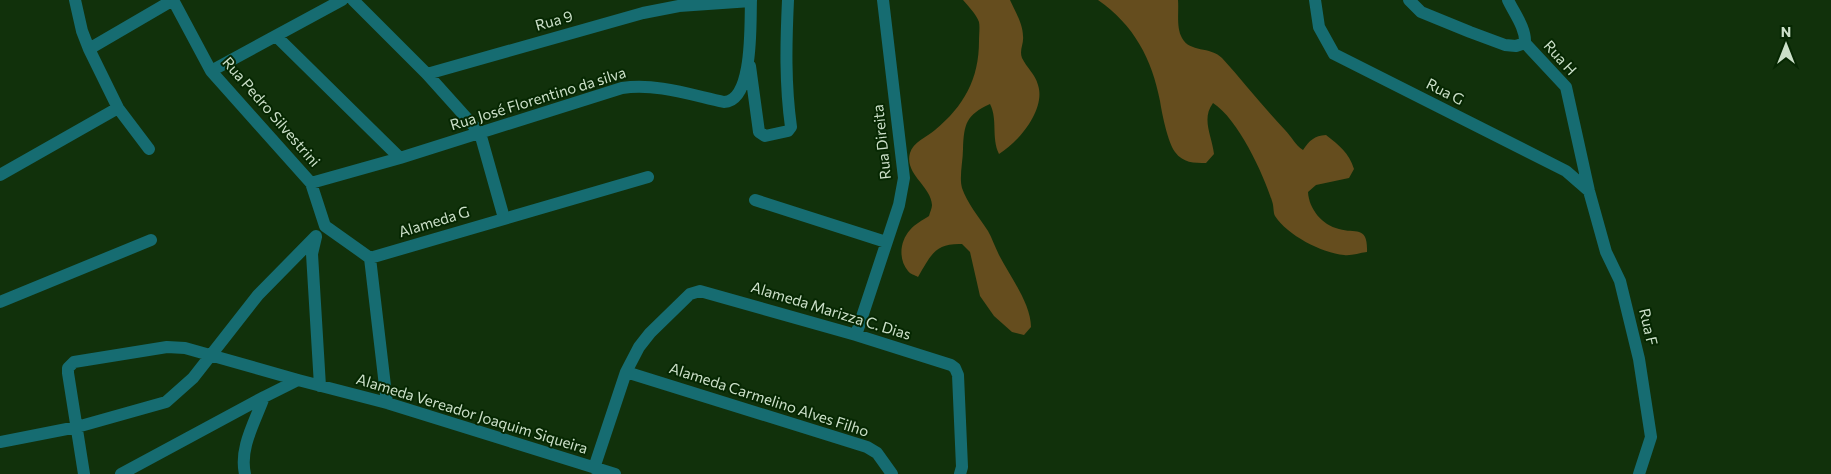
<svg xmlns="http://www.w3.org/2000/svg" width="1831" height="474" viewBox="0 0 1831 474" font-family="Commissioner,sans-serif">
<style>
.green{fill:#654d1e}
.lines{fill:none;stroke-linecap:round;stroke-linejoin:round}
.minor{stroke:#166c71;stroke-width:12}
.labels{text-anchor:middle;stroke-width:4;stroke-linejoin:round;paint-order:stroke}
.street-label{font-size:15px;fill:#cce0c9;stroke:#062702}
</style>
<rect width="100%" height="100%" fill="#11310b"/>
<path class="green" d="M963 0H1010C1015 11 1023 24 1023 36 1024 44 1019 50 1022 58 1027 68 1035 74 1038 85 1046 109 1019 142 999 154 991 137 998 120 990 104 966 115 964 124 963 149 963 161 959 177 962 188 967 203 979 217 988 231 992 238 995 247 999 255 1010 276 1031 304 1031 327L1024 335 1012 332 994 316 980 296 970 252 962 244C935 243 931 255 918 277 915 275 910 274 908 271 898 259 900 241 910 230 915 224 923 220 929 216 930 212 932 208 932 205 931 186 904 174 910 153 913 142 927 137 935 130 964 106 979 79 979 41 979 35 980 27 979 22 976 14 968 6 963 0Z
M1098 0H1178C1179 12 1176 27 1182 38 1190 53 1210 46 1222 58 1243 81 1263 107 1285 130 1292 137 1295 145 1303 150 1310 140 1314 136 1326 135 1339 145 1349 153 1354 169L1349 178 1316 185 1308 192C1309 209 1322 225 1339 229 1356 234 1368 225 1367 252 1359 253 1351 256 1344 255 1322 253 1287 235 1275 216 1273 212 1274 206 1272 201 1263 173 1238 119 1213 103 1201 119 1212 136 1214 154L1206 163C1194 163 1183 163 1175 152 1168 143 1162 114 1160 101 1152 59 1134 25 1098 0Z"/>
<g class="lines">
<path class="minor" d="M75 0 82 31 89 49 118 108 149 149
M173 0 211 71 311 183 325 226 370 258
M353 0 427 74 480 133 504 218
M1315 0 1319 27 1334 54 1566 171 1589 191
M1409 0 1421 12 1470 32 1505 45 1516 46 1525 43
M1508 0C1514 13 1526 28 1525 43
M276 36 400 158
M1525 43 1566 87 1589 191 1606 252 1620 281 1639 359 1651 437 1639 474
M89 49 173 0
M750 66 759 132 765 136 788 131 791 127C785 84 786 43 788 0
M211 71 342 0
M427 74 643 13 679 6 751 1
M0 175 118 108
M311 183 400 158 622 88C657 83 691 95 724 102 754 101 750 22 751 0
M755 200 886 242
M316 237 312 254 320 386
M0 302 151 240
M856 335 899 205 904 178 883 0
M626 372 867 447 877 453 892 474
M387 403 370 258 648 177
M0 442 77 427 166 402 193 378 258 295 316 236
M594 468 626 372 639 347 650 333 690 294 700 291 856 335 951 365 955 368 958 375 962 467 960 474
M84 474 68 373V368L74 362 167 347 185 348 298 380 387 403 615 474
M121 474 264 397 298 380
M245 474C239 448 255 422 264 397"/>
</g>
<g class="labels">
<g class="street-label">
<text transform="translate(554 21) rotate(-16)" y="5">Rua 9</text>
<text transform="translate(1560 58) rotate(48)" y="5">Rua H</text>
<text transform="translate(1445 92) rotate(27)" y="5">Rua G</text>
<text transform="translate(538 99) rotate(-17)" y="5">Rua José Florentino da silva</text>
<text transform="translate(271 112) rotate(49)" y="5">Rua Pedro Silvestrini</text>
<text transform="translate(882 142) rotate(-96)" y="5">Rua Direita</text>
<text transform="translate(434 222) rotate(-17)" y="5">Alameda G</text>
<text transform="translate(831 311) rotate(17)" y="5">Alameda Marizza C. Dias</text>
<text transform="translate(1648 327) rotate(77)" y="5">Rua F</text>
<text transform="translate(769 400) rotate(18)" y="5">Alameda Carmelino Alves Filho</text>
<text transform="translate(472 414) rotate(17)" y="5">Alameda Vereador Joaquim Siqueira</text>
</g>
</g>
<g transform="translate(1786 45)" stroke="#062702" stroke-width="4" paint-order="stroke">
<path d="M0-4L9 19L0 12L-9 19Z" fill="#cce0c9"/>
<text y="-8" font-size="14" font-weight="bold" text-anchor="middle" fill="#cce0c9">N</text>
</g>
</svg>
